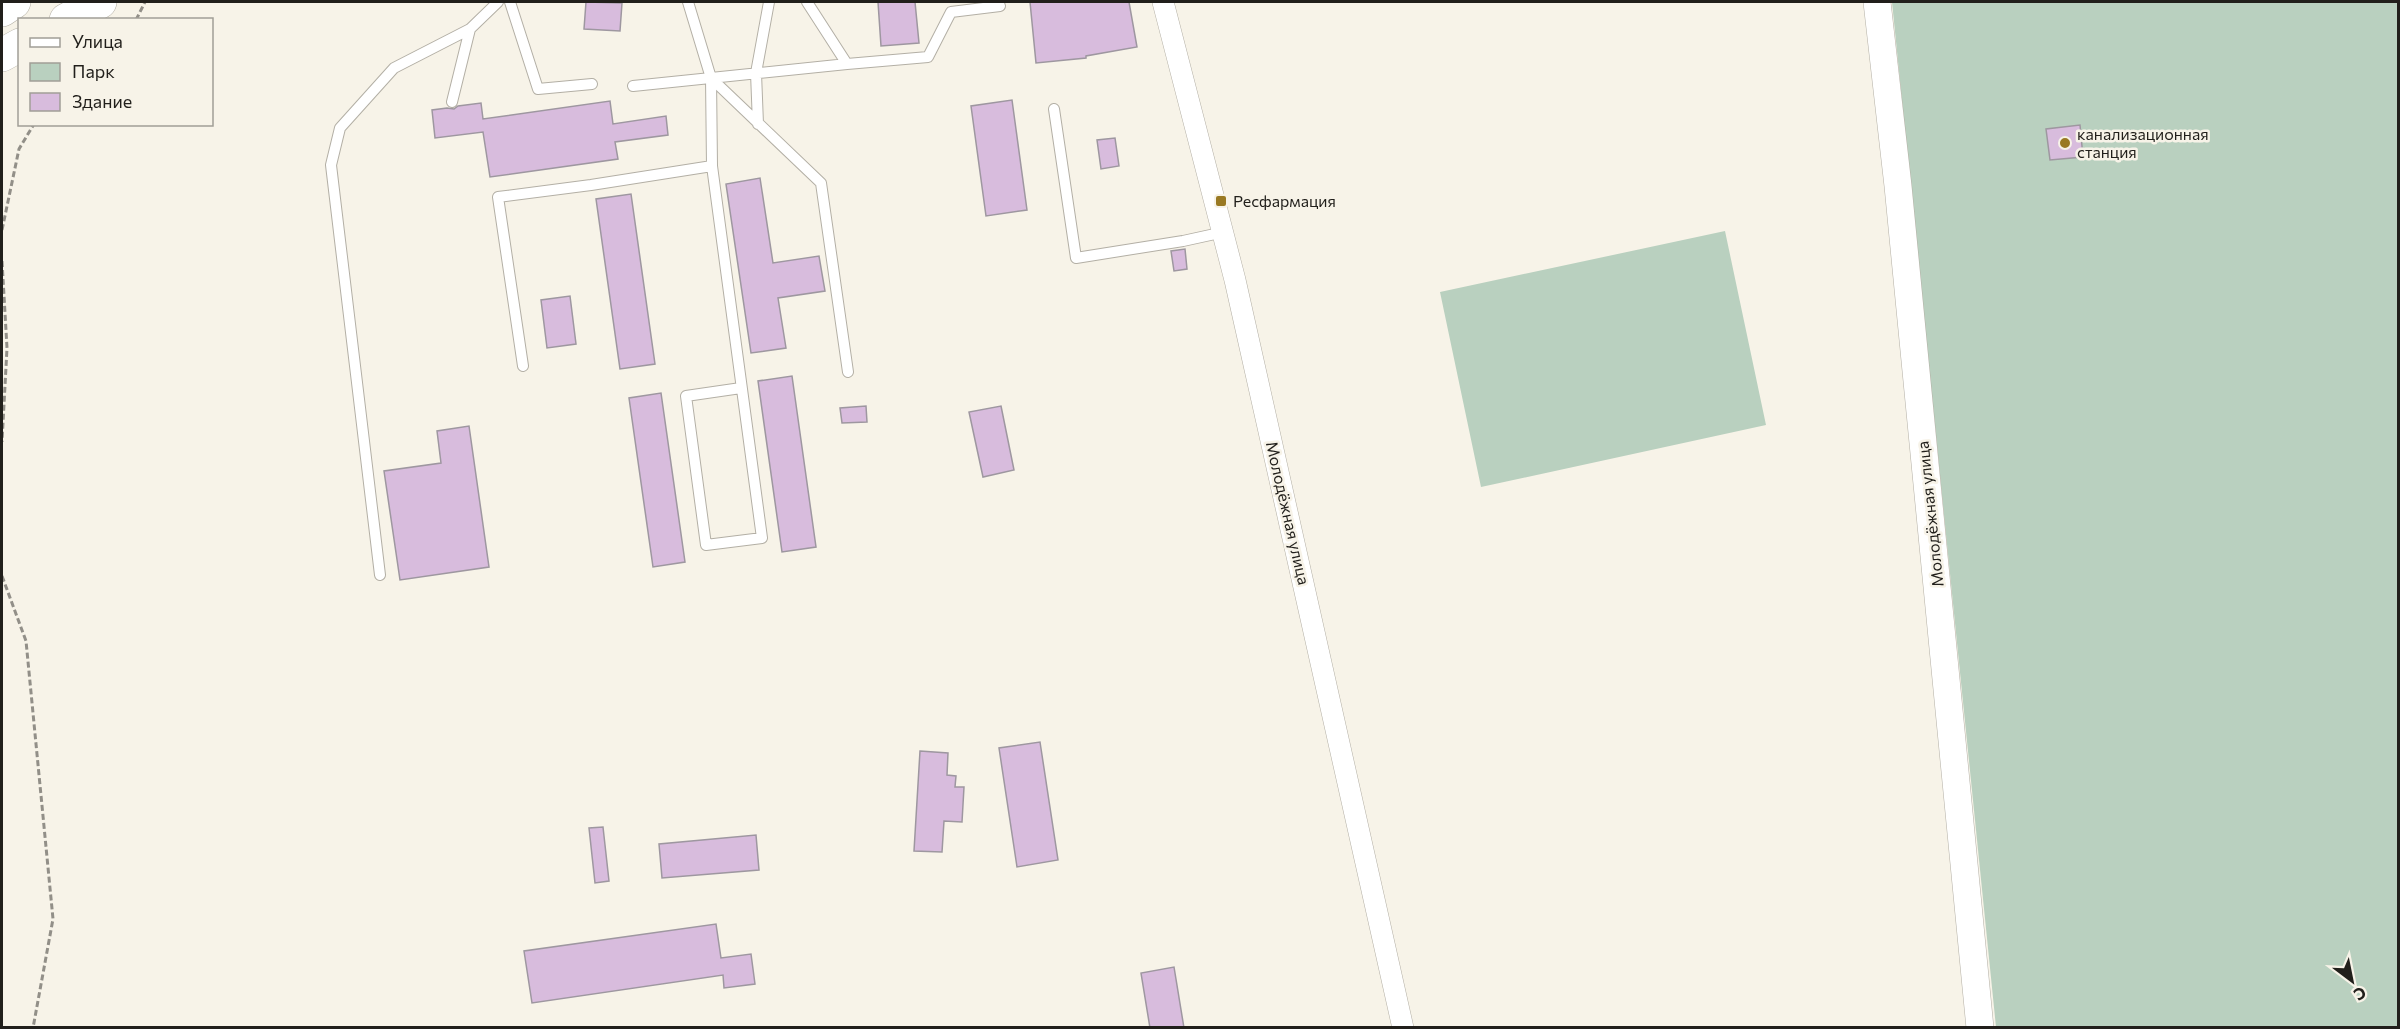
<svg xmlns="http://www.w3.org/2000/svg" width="2400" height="1029" viewBox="0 0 2400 1029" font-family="Commissioner,sans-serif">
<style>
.green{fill:#b9d0bf}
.building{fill:#d8bcdd;stroke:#9e97a0;stroke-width:1.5}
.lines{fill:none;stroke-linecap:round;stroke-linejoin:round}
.service-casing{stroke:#b3afa5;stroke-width:12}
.minor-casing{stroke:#b3afa5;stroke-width:22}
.tertiary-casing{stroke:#b3afa5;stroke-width:28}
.trunk-casing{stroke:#b3afa5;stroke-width:34}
.path{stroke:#928f88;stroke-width:3;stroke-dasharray:6 3;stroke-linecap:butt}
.service{stroke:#fff;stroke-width:10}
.minor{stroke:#fff;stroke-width:21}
.tertiary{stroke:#fff;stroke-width:27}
.trunk{stroke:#fff;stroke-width:33}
.poi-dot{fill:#997923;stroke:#f7f3e8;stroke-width:2}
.labels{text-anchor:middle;stroke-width:5;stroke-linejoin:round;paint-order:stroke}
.poi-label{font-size:16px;fill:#211f1b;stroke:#f7f3e8;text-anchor:start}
.street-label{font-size:16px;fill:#211f1b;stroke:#f7f3e8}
</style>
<rect width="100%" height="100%" fill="#f7f3e8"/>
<path class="green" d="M1892 2H2398V1027H1996Z
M1725 231 1766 425 1481 487 1440 292Z"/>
<path class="building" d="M586 2 622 3 620 31 584 29Z
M878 2H915L919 43 881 46Z
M1030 2H1129L1137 47 1086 56V58L1036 63Z
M1012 100 1027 210 986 216 971 106Z
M610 101 613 124 666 116 668 135 615 142 618 159 490 177 483 132 435 138 432 110 447 108 454 109 458 106 481 103 483 119Z
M2080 125 2083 157 2050 160 2046 129Z
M1115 138 1119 166 1101 169 1097 140Z
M760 178 773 263 819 256 825 291 778 298 786 348 751 353 726 184Z
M631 194 655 364 620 369 596 199Z
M1185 249 1187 269 1174 271 1171 251Z
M570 296 576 344 547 348 541 300Z
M792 376 816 547 782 552 758 381Z
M661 393 685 562 653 567 629 398Z
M866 406 867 422 842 423 840 408Z
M1001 406 1014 470 983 477 969 412Z
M469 426 489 567 400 580 384 471 441 463 437 431Z
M1040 742 1058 860 1017 867 999 748Z
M920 751 948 753 947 775 956 776 955 787H964L962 822 944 821 942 852 914 851Z
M603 827 609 881 595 883 589 828Z
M756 835 759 870 662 878 659 844Z
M716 924 721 958 751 954 755 984 724 988 723 975 532 1003 524 951Z
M1174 967 1184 1028H1150L1141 973Z"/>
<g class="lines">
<g class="service-casing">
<path id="service" d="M510 2 538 89 592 84
M688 2 711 78 712 166 762 538 706 545 686 396 741 388
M847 64 928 57 951 12 1000 6
M711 78 821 183 848 372
M633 86 847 64 807 2
M452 102 470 29 498 2
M1054 109 1076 258 1183 241 1224 232
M758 124 756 73 769 2
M523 366 498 197 591 185 712 166
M380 575 331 165 340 128 394 68 470 29"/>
</g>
<g class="minor-casing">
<path id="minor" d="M1163 2 1235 280 1403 1028"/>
</g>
<g class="tertiary-casing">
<path id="tertiary" d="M1877 2 1898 186 1980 1028"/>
</g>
<g class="trunk-casing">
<path id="trunk" d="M2 10 14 2
M66 20 100 2
M2 55 20 45"/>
</g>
<path class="path" d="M136 20 145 2
M2 230 19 149 34 124
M2 261 7 348 2 442
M2 576 26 641 53 919 33 1028"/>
<use href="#service" class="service"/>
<use href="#minor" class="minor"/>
<use href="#tertiary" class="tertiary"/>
<use href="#trunk" class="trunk"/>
</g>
<g class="poi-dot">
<circle cx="2065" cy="143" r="6"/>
<rect x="1215" y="195" width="12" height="12" rx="3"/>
</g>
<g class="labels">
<g class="poi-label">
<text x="2077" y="140">канализационная<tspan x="2077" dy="18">станция</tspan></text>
<text x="1233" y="207">Ресфармация</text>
</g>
<g class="street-label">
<text transform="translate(1288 513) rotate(77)" y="6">Молодёжная улица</text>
<text transform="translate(1930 514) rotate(-96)" y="6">Молодёжная улица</text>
</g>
</g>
<rect width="2400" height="1029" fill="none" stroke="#211f1b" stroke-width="6"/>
<rect x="18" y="18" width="195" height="108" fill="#f7f3e8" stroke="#a19e96" stroke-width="1.5"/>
<rect x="30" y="38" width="30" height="9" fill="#ffffff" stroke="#a19e96" stroke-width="1.5"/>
<text x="72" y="48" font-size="18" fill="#211f1b">Улица</text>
<rect x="30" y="63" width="30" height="18" fill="#b9d0bf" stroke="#a19e96" stroke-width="1.5"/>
<text x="72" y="78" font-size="18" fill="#211f1b">Парк</text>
<rect x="30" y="93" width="30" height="18" fill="#d8bcdd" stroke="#a19e96" stroke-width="1.5"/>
<text x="72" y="108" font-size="18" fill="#211f1b">Здание</text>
<g transform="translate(2352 981) rotate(148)" stroke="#f7f3e8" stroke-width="4.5" paint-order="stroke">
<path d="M0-4.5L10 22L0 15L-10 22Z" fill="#211f1b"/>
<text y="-9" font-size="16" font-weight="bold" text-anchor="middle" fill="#211f1b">С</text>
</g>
</svg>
